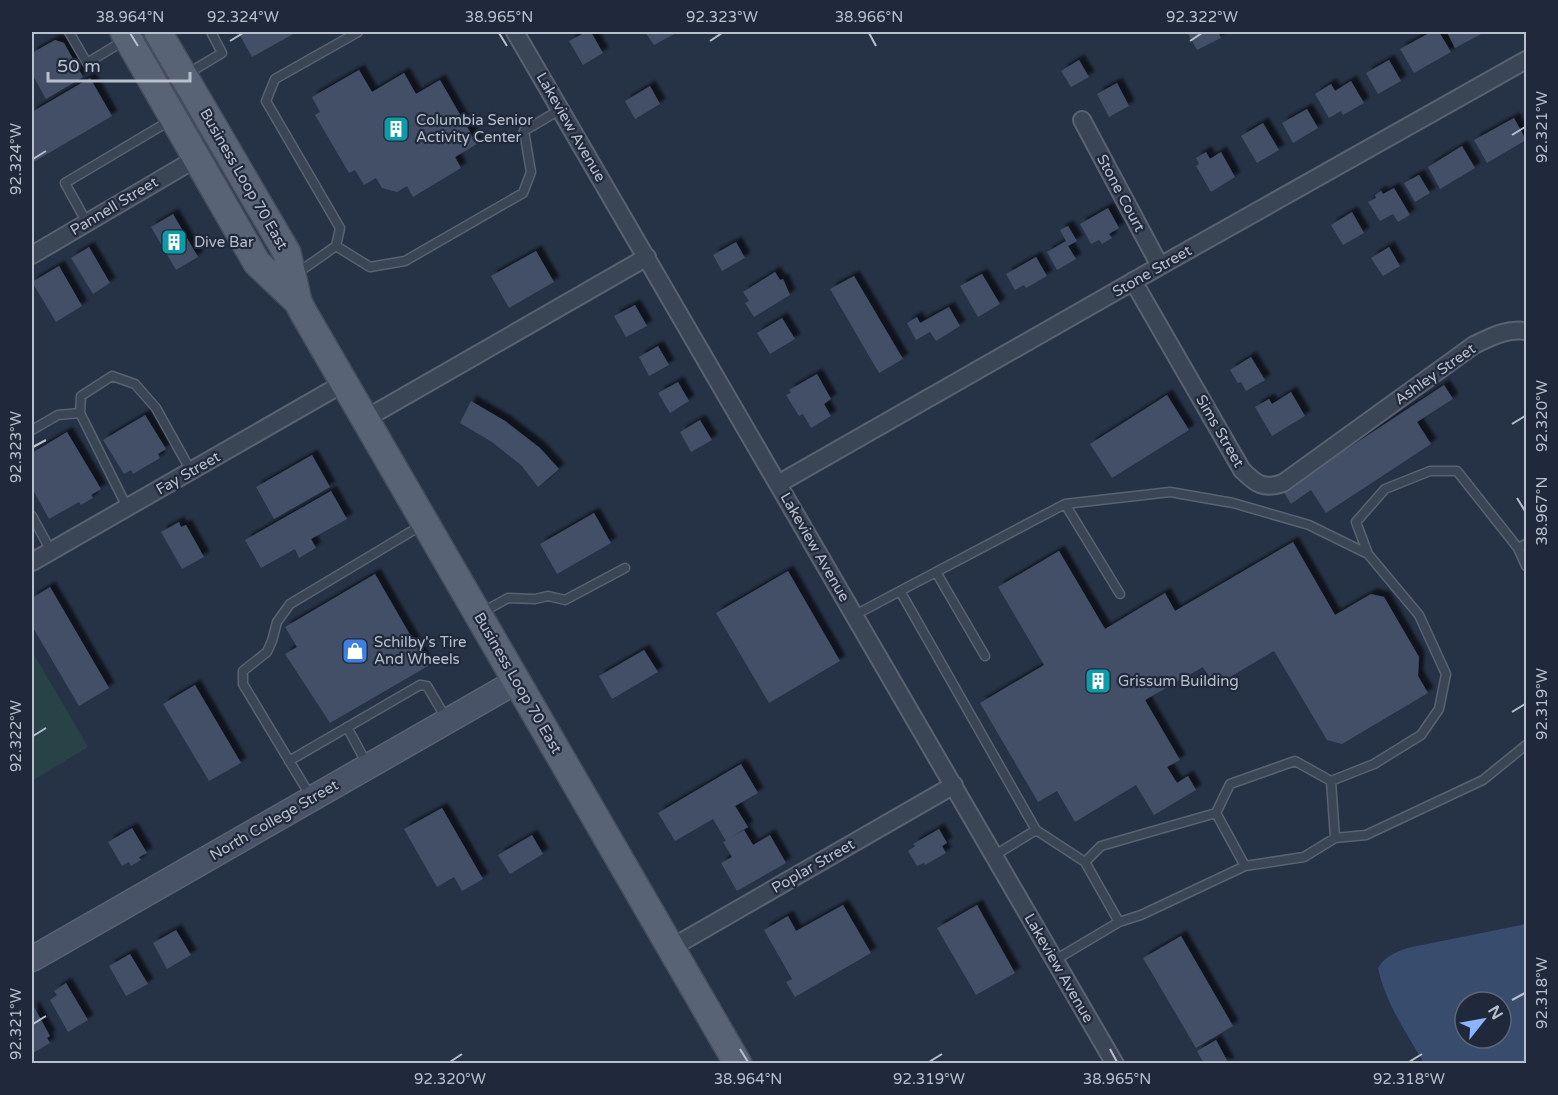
<svg xmlns="http://www.w3.org/2000/svg" width="1558" height="1095" viewBox="0 0 1558 1095" font-family="'Varela Round',sans-serif">
<style>
.green{fill:#284247}
.water{fill:#384c6e;fill-rule:evenodd}
.building{fill:#424f66;filter:url(#shadow)}
.lines{fill:none;stroke-linecap:round;stroke-linejoin:round}
.service-casing{stroke:#596272;stroke-width:11}
.minor-casing{stroke:#596272;stroke-width:20}
.secondary-casing{stroke:#596272;stroke-width:27}
.primary-casing{stroke:#444d5e;stroke-width:30}
.service{stroke:#3a4555;stroke-width:8}
.minor{stroke:#3a4555;stroke-width:16}
.secondary{stroke:#485368;stroke-width:24}
.primary{stroke:#586475;stroke-width:27}
.ticks{fill:none;stroke:#b8c0ce;stroke-width:2}
.labels{text-anchor:middle;stroke-width:4.5;stroke-linejoin:round;paint-order:stroke}
.poi-label{font-size:15px;fill:#b8c0ce;stroke:#1f293b;text-anchor:start}
.street-label{font-size:15px;fill:#b8c0ce;stroke:#1f293b}
.neatline{fill:none;stroke:#b8c0ce;stroke-width:2}
.ticks-label{font-size:15px;text-anchor:middle;fill:#b8c0ce}
</style>
<defs>
<filter id="shadow"><feDropShadow dx="5.5" dy="-5.5" stdDeviation="1.5" flood-color="#0009"/></filter>
</defs>
<rect width="100%" height="100%" fill="#263246"/>
<path class="green" d="M32 651 88 747 32 781Z"/>
<path class="water" d="M1526 924V1063H1424C1407 1034 1385 1002 1378 968 1385 956 1395 953 1407 948ZM1465 1002H1501V1038H1465Z"/>
<path class="building" d="M238 32H297L252 57Z
M586 32H591L603 53 583 65 569 41Z
M645 32H678L654 45Z
M1187 32H1218L1221 38 1197 50Z
M1431 32H1439L1451 52 1414 73 1400 49Z
M1447 32H1485L1455 48Z
M55 40 64 43 83 77 46 99 32 74V53Z
M1079 60 1089 77 1071 87 1061 71Z
M1389 60 1401 81 1378 94 1366 73Z
M359 70 372 92 404 73 416 94 440 80 477 144 455 157 461 168 413 197 407 186 397 192 382 188 376 178 364 185 355 170 349 173 315 115 320 112 312 97Z
M90 78 112 116 32 163V112Z
M1351 81 1364 103 1343 115 1341 111 1329 118 1315 94 1331 84 1335 91Z
M1117 83 1129 106 1109 117 1097 94Z
M650 86 660 104 635 119 625 101Z
M1307 109 1318 128 1293 143 1282 123Z
M1514 118 1526 140 1487 163 1474 140Z
M1263 123 1279 150 1257 163 1241 136Z
M1462 146 1475 168 1440 189 1428 167Z
M1206 152 1210 159 1221 152 1235 177 1211 192 1196 166 1199 164 1196 158Z
M1419 175 1430 193 1415 202 1404 183Z
M1394 188 1410 215 1398 222 1393 214 1380 221 1368 202 1376 198 1375 195 1381 191 1383 194Z
M1108 208 1119 228 1109 234 1112 238 1102 244 1099 240 1091 244 1080 224Z
M1352 212 1364 233 1343 245 1331 225Z
M173 214 198 257 176 270 151 227Z
M1068 226 1077 241 1068 246 1076 259 1057 270 1047 252 1066 241 1060 230Z
M736 242 745 258 722 271 713 255Z
M89 247 110 283 93 294 71 258Z
M1389 247 1400 266 1383 276 1371 258Z
M536 251 554 282 509 308 491 276Z
M1036 257 1047 276 1026 288 1024 285 1015 290 1006 274Z
M59 266 82 306 56 322 32 282Z
M775 272 780 280 783 279 790 295 754 317 745 303 749 301 743 292Z
M982 274 1000 304 978 317 960 286Z
M854 276 903 359 879 373 830 289Z
M635 305 647 326 626 337 614 316Z
M949 307 960 326 936 341 930 332 916 340 907 323 917 317 920 323Z
M782 318 795 339 770 354 757 333Z
M658 346 669 365 649 376 639 357Z
M1251 357 1265 380 1246 391 1241 382 1238 383 1230 370Z
M817 374 831 399 824 404 831 416 811 428 803 414 799 416 786 395 791 393 789 390Z
M678 382 689 401 670 413 658 393Z
M1444 385 1453 399 1417 422 1431 444 1326 513 1311 490 1291 504 1283 491Z
M1291 392 1305 416 1272 436 1255 407 1269 399 1272 404Z
M1167 395 1189 430 1112 478 1090 444Z
M471 401 505 421 540 448 559 469 538 487 522 466 492 442 460 423Z
M145 415 166 449 158 454 160 458 133 474 131 470 124 474 103 440Z
M700 420 712 440 691 452 680 432Z
M67 432 101 489 91 495 93 498 81 505 79 502 49 519 32 488V453Z
M312 455 330 487 274 519 256 487Z
M331 491 347 519 311 539 316 548 299 558 295 549 261 568 245 540Z
M594 513 611 543 557 574 540 544Z
M179 522 181 527 186 525 204 557 182 569 161 532Z
M1293 542 1335 615 1371 594 1384 597 1419 657 1418 676 1428 693 1342 744 1327 740 1274 651 1215 686 1203 667 1145 700 1180 760 1167 767 1177 783 1188 776 1196 790 1154 815 1136 785 1075 822 1057 791 1038 802 980 703 1044 665 998 587 1059 551 1105 629 1165 593 1175 611Z
M788 571 840 661 769 703 716 613Z
M375 574 428 666 330 723 285 654 297 647 285 627Z
M50 587 109 688 79 706 32 626V598Z
M644 650 658 672 612 699 599 676Z
M195 685 241 763 209 781 163 704Z
M741 764 758 793 735 806 748 827 728 839 744 830 753 845 770 835 786 863 737 891 721 863 732 857 723 842 726 841 713 819 675 841 658 813Z
M442 808 483 879 462 891 454 877 437 887 404 829Z
M132 828 147 853 139 857 141 860 131 866 129 862 122 866 108 842Z
M939 829 947 843 942 846 946 853 925 865 924 863 917 866 908 851 915 846 913 844Z
M532 835 543 854 510 874 498 855Z
M843 905 871 953 795 997 786 982 792 979 764 930 788 916 796 931Z
M977 905 1015 973 976 995 937 928Z
M176 930 191 955 167 969 153 943Z
M1181 936 1233 1026 1196 1048 1143 958Z
M130 954 148 984 126 996 109 966Z
M66 983 88 1020 68 1032 50 1000 57 995 54 991Z
M34 1007 50 1036 47 1038 50 1043 33 1053 32 1050V1009Z
M1216 1040 1229 1064H1204L1197 1051Z"/>
<g class="lines">
<g class="service-casing">
<path id="service" d="M69 32 87 63 125 40
M187 74 222 53 211 32
M87 223 65 183 171 120
M336 246 370 267 405 261 523 193 531 172 524 131 561 109
M296 274 336 246 340 228 266 101 275 79 358 32
M32 430 58 415 80 413
M1065 504 1120 594
M127 507 80 413 81 396 112 376 135 384 156 408 191 471
M32 516 51 551
M1518 548 1526 544
M1368 554 1356 522 1385 489 1430 471H1457L1518 548 1526 566
M936 572 985 656
M900 591 1065 504 1170 492 1233 503 1309 525 1368 554 1419 615 1446 674 1439 709 1421 735 1374 764 1331 781
M481 613 508 598 535 599 548 596 565 600 625 568
M855 615 900 591 1036 830 995 855
M347 727 367 764
M289 761 420 685 427 686 446 718
M311 797 243 684V671L267 652 272 641 277 622 290 604 422 525
M1036 830 1085 862 1119 922 1055 960
M1335 838 1366 835 1483 780 1526 745
M1085 862 1101 846 1216 813 1230 784 1295 761 1331 781 1335 838 1304 857 1245 866 1216 813
M1119 922 1141 915 1245 866"/>
</g>
<g class="minor-casing">
<path id="minor" d="M515 32 1115 1064
M1082 120 1160 266
M32 255 197 158
M1133 281 1242 470C1256 484 1264 490 1283 483L1474 345C1491 337 1507 328 1526 331
M365 419 647 257
M778 484 1160 266 1526 60
M32 562 344 383
M671 948 954 785"/>
</g>
<g class="secondary-casing">
<path id="secondary" d="M32 959 517 681"/>
</g>
<g class="primary-casing">
<path id="primary" d="M124 32 257 263 298 302
M158 32 287 253 298 302 302 310 738 1064"/>
</g>
<use href="#service" class="service"/>
<use href="#minor" class="minor"/>
<use href="#secondary" class="secondary"/>
<use href="#primary" class="primary"/>
</g>
<path class="ticks" d="M130 33 138 46M499 33 507 46M869 33 876 46M230 41 243 33M710 41 722 33M1190 41 1202 33M1512 135 1525 127M33 159 46 151M1512 424 1525 416M33 447 46 440M1517 498 1525 511M1512 712 1525 704M33 736 46 728M1512 1000 1525 993M33 1024 46 1016M740 1049 748 1062M1110 1049 1117 1062M450 1062 462 1054M929 1062 942 1054M1409 1062 1422 1054"/>
<defs>
<g id="building-square" transform="scale(1.35)"><rect x="-9" y="-9" width="18" height="18" rx="4" fill="#0f9aa8" stroke="#1f293b"/><path d="M-4-6H4V6H1V3H-1V6H-4ZM-2.5-4.3h1.7v1.8h-1.7ZM.8-4.3h1.7v1.8H.8ZM-2.5-1h1.7V.8h-1.7ZM.8-1h1.7V.8H.8Z" fill="#fff"/></g>
<g id="shop-square" transform="scale(1.35)"><rect x="-9" y="-9" width="18" height="18" rx="4" fill="#3f7fe0" stroke="#1f293b"/><path d="M-5-2.5h2.3a2.7 3.5 0 0 1 5.4 0H5L5.5 6h-11ZM-1.5-2.5h3a1.5 2.3 0 0 0-3 0Z" fill="#fff"/></g>
</defs>
<g fill-rule="evenodd">
<use href="#building-square" x="396" y="129"/>
<use href="#building-square" x="174" y="242"/>
<use href="#shop-square" x="355" y="651"/>
<use href="#building-square" x="1098" y="681"/>
</g>
<g class="labels">
<g class="poi-label">
<text x="416" y="125">Columbia Senior<tspan x="416" dy="17">Activity Center</tspan></text>
<text x="194" y="247">Dive Bar</text>
<text x="374" y="647">Schilby's Tire<tspan x="374" dy="17">And Wheels</tspan></text>
<text x="1118" y="686">Grissum Building</text>
</g>
<g class="street-label">
<text transform="translate(571 127) rotate(60)" y="5">Lakeview Avenue</text>
<text transform="translate(244 179) rotate(60)" y="5">Business Loop 70 East</text>
<text transform="translate(1121 193) rotate(62)" y="5">Stone Court</text>
<text transform="translate(114 206) rotate(-31)" y="5">Pannell Street</text>
<text transform="translate(1152 271) rotate(-30)" y="5">Stone Street</text>
<text transform="translate(1435 374) rotate(-35)" y="5">Ashley Street</text>
<text transform="translate(1220 431) rotate(60)" y="5">Sims Street</text>
<text transform="translate(188 473) rotate(-30)" y="5">Fay Street</text>
<text transform="translate(815 547) rotate(60)" y="5">Lakeview Avenue</text>
<text transform="translate(518 683) rotate(60)" y="5">Business Loop 70 East</text>
<text transform="translate(274 820) rotate(-30)" y="5">North College Street</text>
<text transform="translate(813 866) rotate(-30)" y="5">Poplar Street</text>
<text transform="translate(1059 968) rotate(60)" y="5">Lakeview Avenue</text>
</g>
</g>
<rect width="1558" height="1095" fill="none" stroke="#1f293b" stroke-width="66"/>
<g transform="translate(1483 1020) rotate(59)"><circle r="28" fill="#1f293b" stroke="#5c6576" stroke-width="1.5"/>
<path d="M0-4.5L10 22L0 15L-10 22Z" fill="#8cb5ff"/>
<text y="-9" font-size="16" font-weight="bold" text-anchor="middle" fill="#b8c0ce">N</text>
</g>
<path d="M48 72v9h142v-9" fill="none" stroke="#b8c0ce" stroke-width="3"/>
<text x="57" y="72" font-size="18" fill="#b8c0ce" stroke="#1f293b" stroke-width="4.5" paint-order="stroke">50 m</text>
<rect x="33" y="33" width="1492" height="1029" class="neatline"/>
<g class="ticks-label">
<text x="130" y="22">38.964°N</text>
<text x="243" y="22">92.324°W</text>
<text x="499" y="22">38.965°N</text>
<text x="722" y="22">92.323°W</text>
<text x="869" y="22">38.966°N</text>
<text x="1202" y="22">92.322°W</text>
<text transform="translate(1542 127) rotate(-90)" y="5">92.321°W</text>
<text transform="translate(16 159) rotate(-90)" y="5">92.324°W</text>
<text transform="translate(1542 416) rotate(-90)" y="5">92.320°W</text>
<text transform="translate(16 447) rotate(-90)" y="5">92.323°W</text>
<text transform="translate(1542 511) rotate(-90)" y="5">38.967°N</text>
<text transform="translate(1542 704) rotate(-90)" y="5">92.319°W</text>
<text transform="translate(16 736) rotate(-90)" y="5">92.322°W</text>
<text transform="translate(1542 993) rotate(-90)" y="5">92.318°W</text>
<text transform="translate(16 1024) rotate(-90)" y="5">92.321°W</text>
<text x="450" y="1084">92.320°W</text>
<text x="748" y="1084">38.964°N</text>
<text x="929" y="1084">92.319°W</text>
<text x="1117" y="1084">38.965°N</text>
<text x="1409" y="1084">92.318°W</text>
</g>
</svg>
